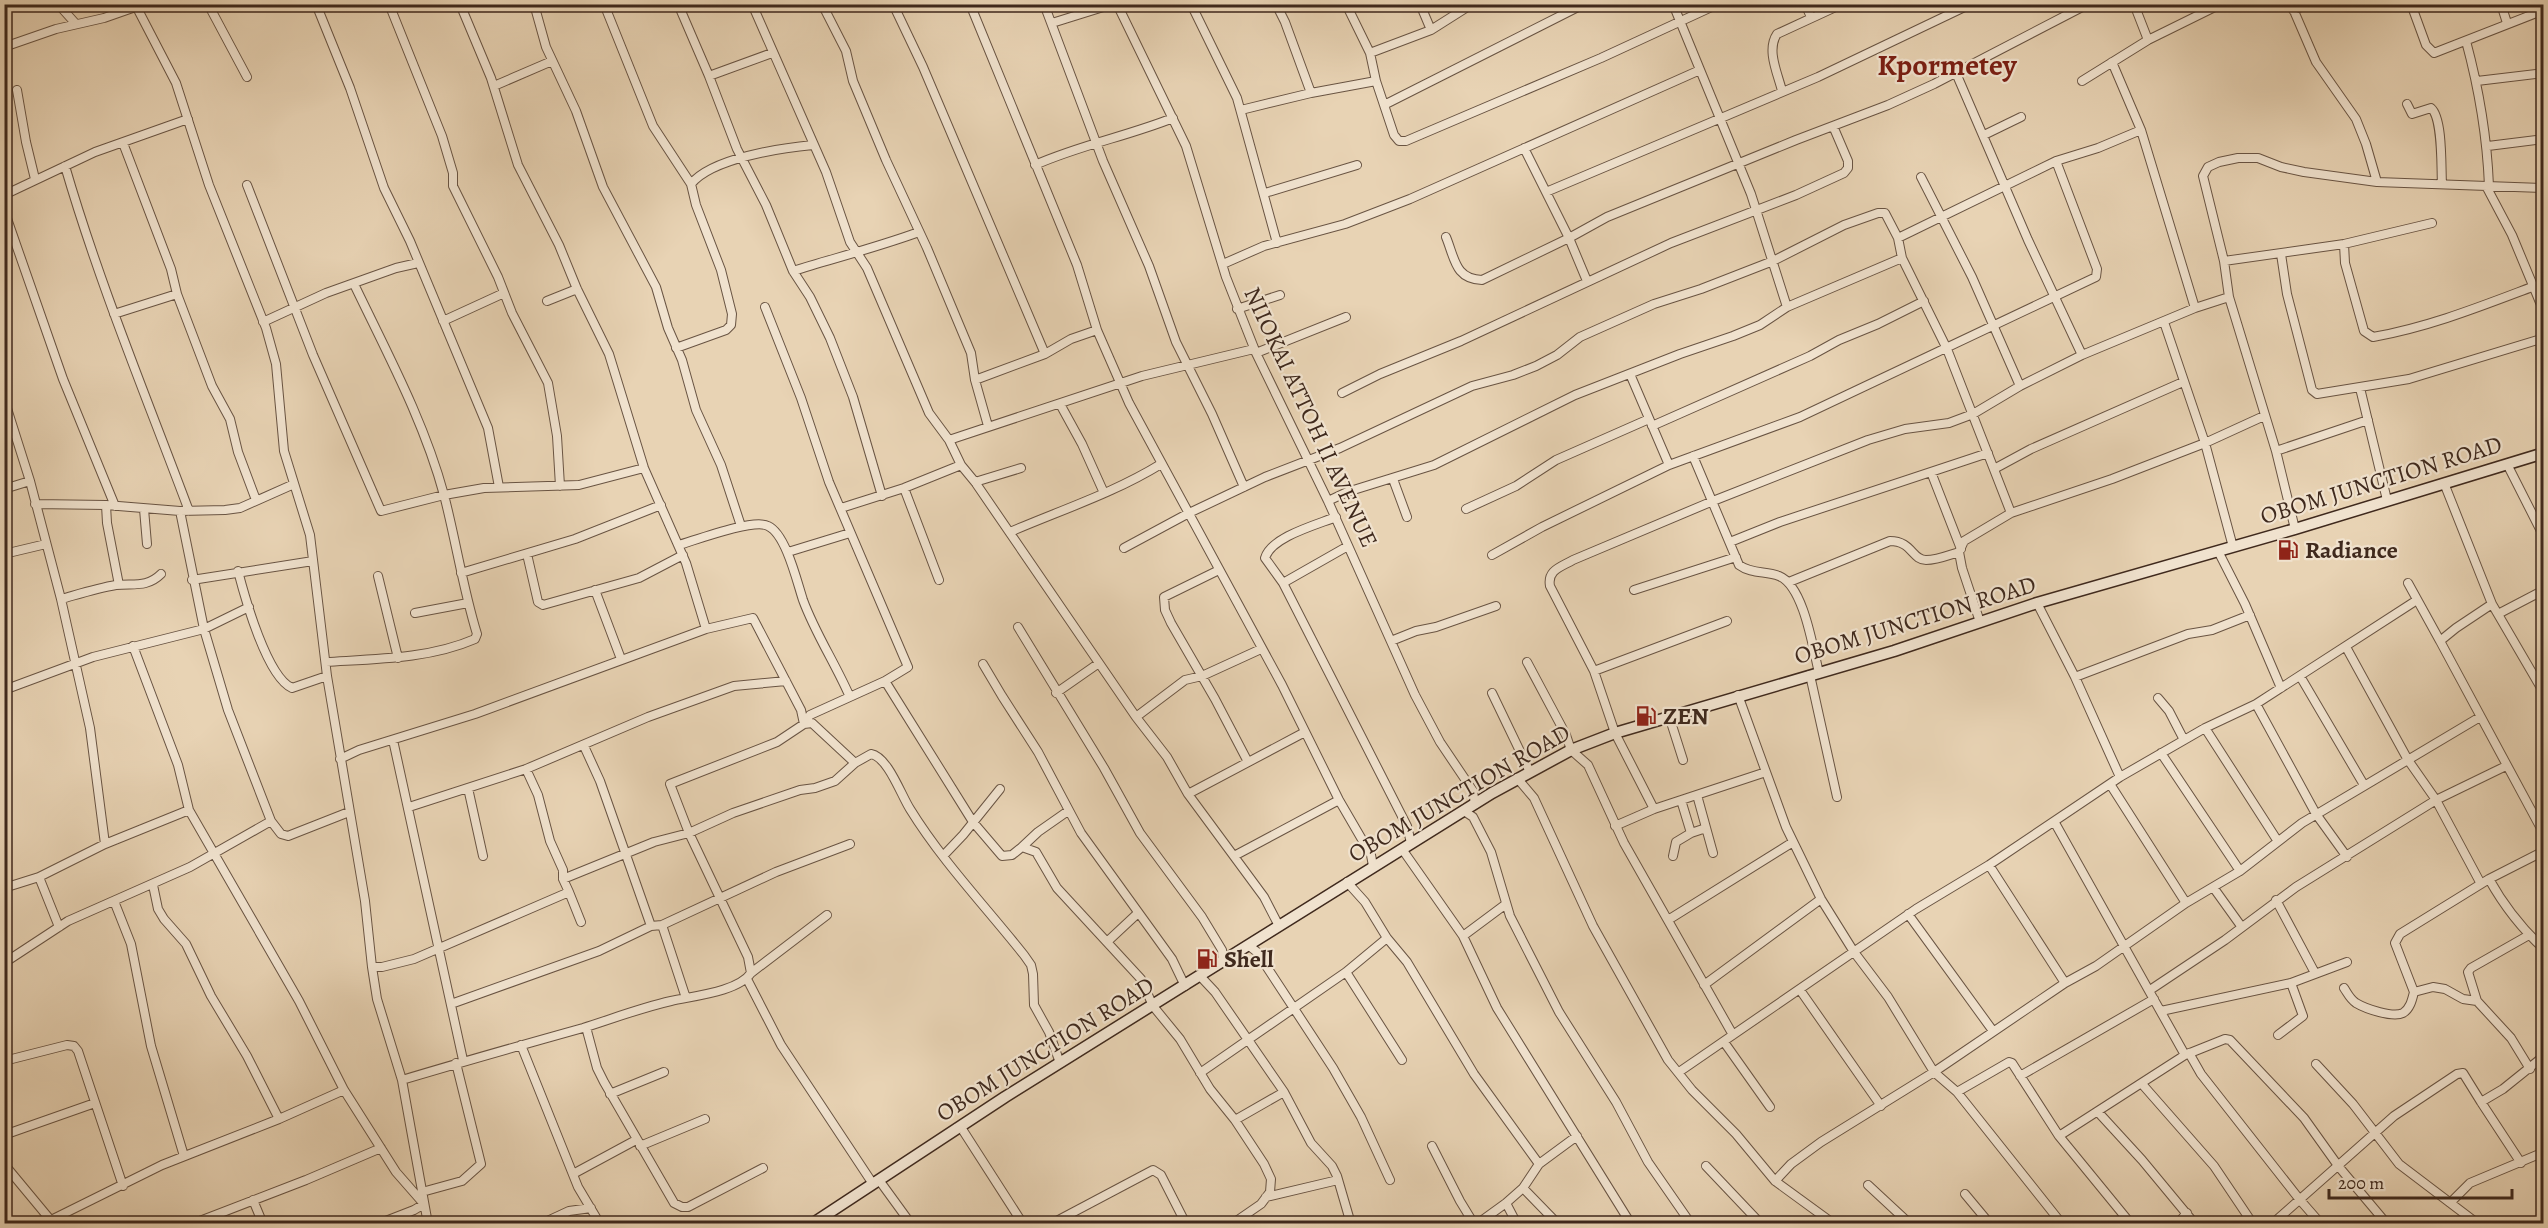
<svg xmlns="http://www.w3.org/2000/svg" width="2548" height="1228" viewBox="0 0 2548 1228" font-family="Alegreya,serif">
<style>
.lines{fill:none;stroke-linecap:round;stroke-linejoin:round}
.street-casing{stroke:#695443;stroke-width:10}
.secondary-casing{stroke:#3f291d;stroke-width:13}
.street{stroke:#f0e2ce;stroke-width:8}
.secondary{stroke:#f0e2ce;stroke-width:10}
.labels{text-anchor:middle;stroke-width:4.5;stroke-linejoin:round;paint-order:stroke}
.street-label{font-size:24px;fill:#3f291d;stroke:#f0e2ce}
.poi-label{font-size:24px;font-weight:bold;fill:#3f291d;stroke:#f0e2ce;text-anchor:start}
.district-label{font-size:30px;font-weight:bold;fill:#7a1f14;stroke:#f0e2ce}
</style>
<rect width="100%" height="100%" fill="#e8d3b4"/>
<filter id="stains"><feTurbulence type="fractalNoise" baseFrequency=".00333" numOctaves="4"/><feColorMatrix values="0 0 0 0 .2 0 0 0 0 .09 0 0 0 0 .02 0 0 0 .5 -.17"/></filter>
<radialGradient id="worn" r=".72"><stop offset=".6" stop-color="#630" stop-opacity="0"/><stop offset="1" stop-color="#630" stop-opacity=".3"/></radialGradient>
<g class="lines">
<g class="street-casing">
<path id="street" d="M58 4 76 24
M135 4 176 83 209 185 266 328 276 364 284 451 310 535 327 676 365 901 372 967 377 999 402 1080 428 1224
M208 4 247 77
M316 4 350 88 384 188 410 241 488 428 499 487
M389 4 442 136 453 173V186L498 277 512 313 548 383 557 436 560 486
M460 4 491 78 518 165 559 245 577 289 609 354 644 468 686 563 706 629
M534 4 546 47 576 111 603 187 656 287 668 328 682 360 696 410 721 465 741 526
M604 4 653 126 691 184 696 205 721 270 732 314 731 325 726 330 676 348
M678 4 709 76 737 149 766 205 793 271 810 297 830 338 853 397 882 496
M752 4 826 172 850 242 867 268 929 413 949 440 961 465 975 482 1136 717 1167 757 1188 794 1264 897 1279 926
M822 4 846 51 853 81 886 160 927 248 971 353 975 380 988 426
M893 4 923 67 1045 354 1071 339 1097 330 1129 403 1282 685 1339 800 1371 855 1373 866
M970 4 1077 265 1097 330
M1044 4 1103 161 1149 266 1176 342 1212 414 1244 487
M1117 4 1186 146 1226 277 1256 353 1328 501 1415 695 1440 742 1473 791 1475 804
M1191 4 1237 98 1277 243
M1276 4 1285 22 1311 93 1376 81
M1346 4 1370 53 1376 81 1394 135 1399 141H1406L1601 58 1718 4
M1420 4 1431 30
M1673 4 1751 194 1787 307
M1805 4 1811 17
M2134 4 2148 40
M2291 4 2316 62 2356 119 2366 144 2377 182
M2411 4 2426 45 2434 53 2544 10
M2501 4 2507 23
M2293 10 2309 4
M1052 23 1113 4
M2466 41C2479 89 2487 136 2489 186
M4 47 56 29 104 18 144 4
M1370 53 1431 30 1472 4
M2112 62 2141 130 2195 308
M1956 73 2028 240 2082 355
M709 76 772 53
M2082 81 2148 40 2221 4
M2477 81 2544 73
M494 86 552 61
M17 90 26 142 35 179
M1782 91C1778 74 1766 50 1777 34L1842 4
M2407 104 2412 114 2431 108C2443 118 2441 168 2442 184
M1384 105 1584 4
M1241 110 1311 93
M1984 135 2021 117
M123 143 171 269 177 294 212 386 230 419 238 452 256 500
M2488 146 2544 139
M1524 148 1569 238 1587 281
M1035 165C1080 145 1128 136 1173 118
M65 166C99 283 146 396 189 511
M1921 177 1972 277 2020 386
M691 184C712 158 781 148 813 145
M247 185 313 355 381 511 444 495 484 488 579 485 644 468
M2486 186 2512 235 2544 312
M1546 192 1818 77 1971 4
M1265 193 1357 165
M4 195 95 152 188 119
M4 210 63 379 115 506
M1446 237C1455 259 1455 279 1482 280L1569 238 1607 217 1796 140 1888 105 1934 84 2088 4
M1898 238 2056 161 2098 148 2141 130
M2344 244 2345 263 2364 331 2373 337C2429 327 2479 307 2532 287
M2281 254 2287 294 2312 390 2317 394 2409 379 2544 338
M2224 261 2344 244 2432 223
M1223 264 1264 246 1345 224 1410 199 1700 70
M793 271C835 258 878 247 919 232
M547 301 577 289
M765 307 801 398 829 482 908 667 885 681 810 715 804 724
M1237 309 1280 295
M114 314 177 294
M443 321 504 293
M263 322 326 293 396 268 418 263
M2164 322 2205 443 2233 547
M1256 353 1346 317
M1630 374 1669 465
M975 380 1045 354
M2360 388 2387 500
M1342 393 1380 374 1461 341 1671 243 1796 195 1844 173 1848 168V161L1833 126
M4 399 30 481
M1060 404 1082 444 1104 493
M1652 426 1810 356 1839 340 1878 324 1924 301
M949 440 1142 376 1254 349
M2276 451 2368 420
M1693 456 1739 565C1751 574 1766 571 1779 576 1804 586 1813 649 1819 673
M2507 464 2544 537
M1994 469 2031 449 2183 382
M1931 472 1961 549
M1393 479 1407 517
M975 482 1021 468
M2444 483 2492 604 2544 693
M904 488 939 580
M4 489 30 481 61 599 90 728 105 844
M1328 501 1347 492 1434 465 1575 395 1680 354 1733 336 1760 325 1787 307 1902 258
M35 504 106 505 180 511 225 510 240 508 294 484
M106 505 107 523 119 585
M841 508 904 488 961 465
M144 509 147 544
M1466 509 1516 486 1556 460 1649 419
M180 511 204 629 228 710 271 821 281 834 288 836 349 812
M1336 517C1316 525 1271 537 1265 558L1283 583 1407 826 1411 843
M2295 529 2276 451 2229 297 2224 261 2203 176 2208 167 2219 162 2238 158H2258L2281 167 2304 172 2377 182 2544 188
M1010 532C1061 510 1114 493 1161 464
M1730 542 1780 522 1988 453
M679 545C696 540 754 518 768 526 786 534 797 582 803 600 815 633 835 663 849 695
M1124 548 1189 513 1265 477 1340 448 1472 386 1513 375 1536 366 1557 355 1580 337 1654 304 1701 289 1773 261 1844 225 1878 213H1885L1898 238 1902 258 1947 349 2011 513
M2218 551 2245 604 2281 688
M788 552 850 533
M4 554 46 544
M527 554 538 602 543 605 639 578 683 555
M1492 555 1542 527 1669 465 1800 417 2096 277 2097 269 2056 161
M1219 570 1164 597 1165 610 1171 623 1215 699 1248 762
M238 571C245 598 267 677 292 688L327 676
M461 573 575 539 661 505
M378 576 398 658
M192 580 313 561
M1789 582 1890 541C1912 541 1912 560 1926 560 1937 560 1949 555 1959 552
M1283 583 1348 546
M2408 583 2440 641
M595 590 621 659
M1634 590 1736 557
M61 599C79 594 98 588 116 585 133 583 147 588 161 574
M2037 603 2075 677 2120 777
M2492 604 2456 628 2440 641 2544 834
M415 613 468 603
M2498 614 2544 590
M1980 622 1962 568 1959 552 1964 541 2011 513 2112 479 2205 443 2264 416
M1018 627 1104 768 1140 833 1202 917 1222 950 1223 960
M1391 641 1416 631 1436 627 1496 606
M133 646 178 765 189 810 299 1001 344 1090 396 1172 424 1204 414 1210 378 1224
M2346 647 2408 760 2436 800 2481 884
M326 662C375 659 429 659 475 639L477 634C463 589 456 541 444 495 424 421 387 353 354 284
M1527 662 1566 735 1571 750 1588 765 1624 843 1733 1035
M983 664 1002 696 1038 752 1081 833 1172 959 1185 986
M1594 671 1727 621
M1810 675 1837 797
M2300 676 2364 785
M2075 677 2188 634 2212 630 2250 615
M885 681 973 822 1002 856 1012 855 1022 847 1036 852 1057 888 1141 979 1153 1006 1180 1039 1210 1089 1235 1120 1264 1164 1271 1179 1270 1192 1261 1204 1232 1224
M4 690 93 657 204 629 249 607
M1056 693 1099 663
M1492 693 1530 772
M1738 695 1786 827 1821 899 1854 952 1888 997 1934 1072 1957 1092 2062 1224
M2158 698 2169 711 2184 740
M2256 704 2316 814 2347 857
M1669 716 1683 760
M1136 717 1185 680 1202 676 1261 649
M2205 728 2277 840
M393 740 463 1060
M584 746 600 781 651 926
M2161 753 2240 871
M340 759 359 750 475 714 706 629 753 618 801 710 804 724
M1517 778 1534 798 1593 926 1668 1060 1692 1090 1736 1134 1775 1181 1834 1224
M2110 784 2186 903
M468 788 483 856
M1188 794 1305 732
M1697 795 1713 853
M1681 800 1691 833
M409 807 526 769 648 717 734 686 786 681
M1654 809 1615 733 1594 671 1550 586C1547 570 1561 567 1573 560L1713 501 1868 440 1905 429 1949 423 1973 414 2020 386 2082 355 2195 308 2229 297
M1464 811 1473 817 1491 852 1510 916 1559 1012 1616 1102 1648 1162 1691 1224
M2055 823 2185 1055
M1615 826 1654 809 1766 772
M1022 847 1038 832 1068 811
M1402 849 1463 936 1497 1008 1631 1224
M943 856 963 835 1000 789
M1234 856 1339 800
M1673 856 1676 842 1691 833 1706 828
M1989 865 2065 983
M39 877 59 927
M563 879 654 842 689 833 733 813 800 790 815 788 835 781 855 763
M2489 879C2504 906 2521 928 2544 949
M1347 882 1365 902 1387 938 1407 962 1474 1074 1539 1164
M153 885 158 909 164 919 186 944 211 996 247 1056 279 1119
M2213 887 2241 926
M4 888 39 877 105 844 189 810
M569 892 581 922
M2276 900 2315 973
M114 901 131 944 151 1046 184 1156
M1908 914 1993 1031
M1668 920 1793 842
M662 925 686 998
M1463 936 1506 904
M1108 941 1138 913
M1248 945 1257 952 1333 1068 1361 1117 1390 1180
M4 963 68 921 190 867 271 821
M372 967H382L414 959 569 892 563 879V870L550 841 538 795 526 769
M1346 972 1402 1060
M751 973 748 957 689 833 670 784 777 742 804 724 812 723 855 763 871 754C888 757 901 795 910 809 942 861 986 907 1024 955L1031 965 1033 974 1034 1005 1049 1032 1060 1063
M1200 976 1215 992 1284 1092 1311 1143 1332 1166 1337 1176 1351 1224
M747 979 781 1045 873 1184
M1704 985 1821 899
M2344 988C2348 994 2350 999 2356 1003 2366 1009 2393 1018 2403 1013 2410 1009 2412 1000 2414 992L2395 943 2400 934 2489 879 2544 851
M1800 990 1881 1106
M2150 990 2225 940 2296 887 2436 800 2506 766
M2414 992 2433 987 2445 989 2463 999 2477 1001 2511 1038 2530 1069
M2477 1001 2468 972 2471 968 2529 935
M451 1004 599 951 651 926 662 925 776 872 850 844
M2161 1011 2291 983 2347 962
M586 1027 597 1068 604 1082 674 1203 682 1207H688L763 1168
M2278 1035 2303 1016 2291 983
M1724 1042 1770 1107
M521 1045 578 1187 600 1224
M2189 1053 2201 1074 2300 1200 2321 1224
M4 1061 67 1045 74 1046 78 1051 123 1186
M2316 1064 2353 1104 2399 1164 2478 1224
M1679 1072 1916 909 1989 865 2120 777 2205 728 2256 704 2417 600
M1200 1073 1346 972 1387 938
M2020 1076 2154 999
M402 1080C462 1062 522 1045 583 1028 612 1019 640 1008 671 1001 692 996 738 992 751 973L827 915
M2142 1084 2214 1166 2253 1224
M1957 1092 2009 1062 2012 1063 2059 1136 2131 1224
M610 1094 664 1072
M2481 1102 2521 1163
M2098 1112 2142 1160 2195 1224
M1235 1120 1284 1092
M957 1128 962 1129 1023 1224
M4 1135 95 1103
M2059 1136 2185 1055 2225 1039 2230 1040 2304 1118 2339 1167 2387 1224
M640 1146 705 1119
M1432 1146 1460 1201 1474 1224
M4 1164 53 1223
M1706 1166 1761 1224
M573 1174 636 1140
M879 1180 911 1224
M1775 1181 1791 1164 1821 1142 1934 1072 2065 983 2096 966 2186 903 2240 871 2302 823 2480 717
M1868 1185 1910 1224
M1523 1188 1558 1224
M422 1192 462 1181 481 1164 456 1063
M1965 1194 1990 1224
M1266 1197 1338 1180
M253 1200 263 1224
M1506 1203 1517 1224
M2450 1203 2470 1183 2544 1152
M51 1220 162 1165 279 1119 344 1090
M192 1224 306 1180 381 1148
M541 1224 569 1211 591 1208
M1051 1224 1153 1170 1161 1175 1186 1224
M1477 1224 1506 1203 1523 1188 1539 1164 1577 1136
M2177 1224 2187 1213
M2272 1224 2394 1116 2457 1074 2463 1073 2481 1102 2503 1089 2544 1056"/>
</g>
<g class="secondary-casing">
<path id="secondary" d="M812 1224 1005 1097 1492 793 1571 750 1615 733 1894 651 2037 603 2295 529 2544 453"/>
</g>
<use href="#street" class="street"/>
<use href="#secondary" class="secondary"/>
</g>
<defs>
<g id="fuel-bare" transform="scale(1.62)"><path d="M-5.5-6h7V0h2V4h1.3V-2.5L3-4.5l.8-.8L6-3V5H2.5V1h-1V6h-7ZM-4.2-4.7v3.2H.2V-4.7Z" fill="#8f2418" stroke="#f0e2ce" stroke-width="2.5" paint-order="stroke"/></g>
</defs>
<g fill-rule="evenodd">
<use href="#fuel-bare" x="2288" y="550"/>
<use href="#fuel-bare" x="1646" y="716"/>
<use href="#fuel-bare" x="1207" y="959"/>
</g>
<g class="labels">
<g class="street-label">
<text transform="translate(1311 417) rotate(65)" y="8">NIIOKAI ATTOH II AVENUE</text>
<text transform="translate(2381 480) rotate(-17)" y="8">OBOM JUNCTION ROAD</text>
<text transform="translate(1915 620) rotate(-17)" y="8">OBOM JUNCTION ROAD</text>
<text transform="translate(1459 793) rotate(-30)" y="8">OBOM JUNCTION ROAD</text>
<text transform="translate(1045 1049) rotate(-32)" y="8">OBOM JUNCTION ROAD</text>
</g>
<g class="poi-label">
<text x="2305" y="558">Radiance</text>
<text x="1663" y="724">ZEN</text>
<text x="1224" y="967">Shell</text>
</g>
<g class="district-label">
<text x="1947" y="75">Kpormetey</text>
</g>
</g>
<rect width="2548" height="1228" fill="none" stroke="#e8d3b4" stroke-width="24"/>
<rect x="6" y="6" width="2536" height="1216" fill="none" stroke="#3f291d" stroke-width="3"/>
<rect x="12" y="12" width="2524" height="1204" fill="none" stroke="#3f291d" stroke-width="1.5"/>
<path d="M2329 1189v9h183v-9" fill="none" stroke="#3f291d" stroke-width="3"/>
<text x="2338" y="1189" font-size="18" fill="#3f291d" stroke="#f0e2ce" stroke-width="4.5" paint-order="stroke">200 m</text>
<rect width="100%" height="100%" filter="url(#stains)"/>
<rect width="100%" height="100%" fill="url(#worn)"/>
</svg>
